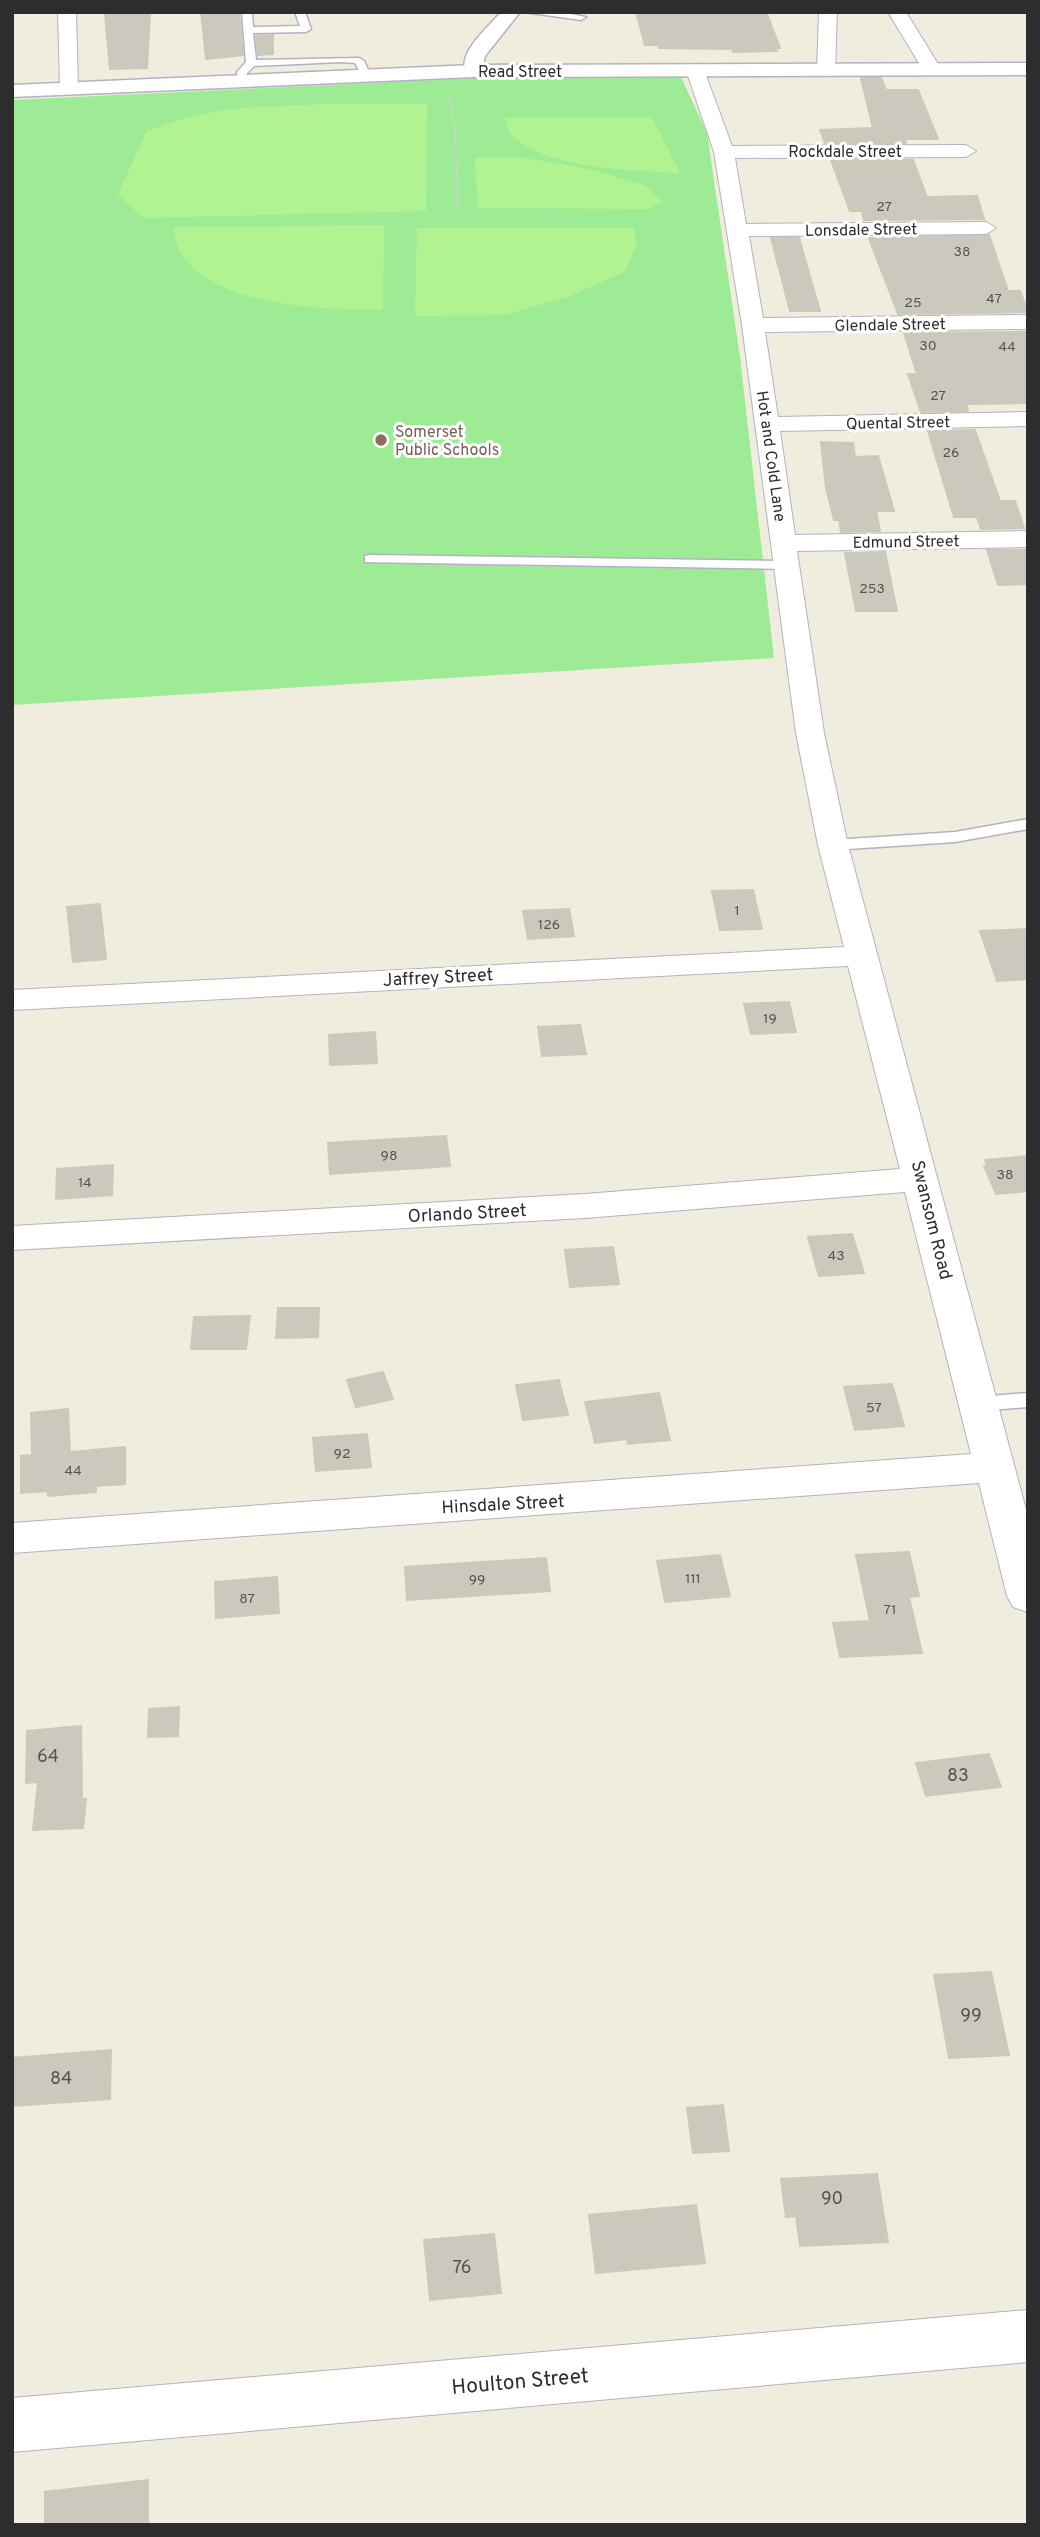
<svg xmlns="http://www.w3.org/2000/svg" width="1040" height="2537" viewBox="0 0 1040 2537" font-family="Overpass,sans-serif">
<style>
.green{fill:#9eeb96}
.pitch{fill:#b1f391}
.building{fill:#cbc9be;stroke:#cccab7;stroke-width:2}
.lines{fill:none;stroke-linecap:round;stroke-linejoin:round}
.service-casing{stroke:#b3b2c2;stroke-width:3}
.minor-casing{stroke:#b3b2c2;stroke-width:2}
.tertiary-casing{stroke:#b3b2c2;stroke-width:3}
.secondary-casing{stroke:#b3b2c2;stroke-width:3}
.path{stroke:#d1d1d1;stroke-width:2.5;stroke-dasharray:2.5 2;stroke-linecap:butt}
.service{fill:#fff;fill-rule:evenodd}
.minor{fill:#fff;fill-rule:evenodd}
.tertiary{fill:#fff;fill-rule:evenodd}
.secondary{fill:#fff;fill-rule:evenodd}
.education-dot{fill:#8d6e63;stroke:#fff;stroke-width:2.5}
.labels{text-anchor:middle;stroke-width:6;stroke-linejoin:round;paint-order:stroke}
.number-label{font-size:14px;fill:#545451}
.far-street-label{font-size:16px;fill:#2d2d2d;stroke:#fff}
.far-education-label{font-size:16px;fill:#785e54;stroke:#fff;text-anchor:start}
.street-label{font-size:18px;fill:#2d2d2d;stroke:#fff}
.near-number-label{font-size:18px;fill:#545451}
.near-street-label{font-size:21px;fill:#2d2d2d;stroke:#fff}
</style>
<rect width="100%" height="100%" fill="#f0ecde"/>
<path class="green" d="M681 77 707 133 740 357 774 658 12 705V100L474 78Z"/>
<path class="pitch" d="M330 104H427L426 211 143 218 118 194 147 131C211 105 263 107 330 104Z
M652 117 680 173C638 171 539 168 511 134 508 130 507 122 505 118Z
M475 158H525L594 170 646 186 662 202 649 209 478 208Z
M384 225 383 310C323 309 180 308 173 227Z
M417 228H634L637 246 624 272 570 296 504 315 415 316Z"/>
<path class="building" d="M132 12H150L147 68 110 69 105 14Z
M201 12H239L243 55 206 59Z
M636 12 767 14 780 48H776L777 51 733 52 732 49 659 48 658 45H645Z
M273 35V54L258 55 256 36Z
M861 78H881L886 90H918L938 139H905L906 143H825L820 130 873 128Z
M831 160H913L927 197 977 196 984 219 864 220 862 211H850Z
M989 235 1008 291H1020L1028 312 898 314 869 238Z
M771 238H799L820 311H790Z
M1028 332V403L966 404 968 411 921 412 908 374H917L904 333Z
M975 430 1000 501H1015L1024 528 981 529 977 517H954L928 431Z
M821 442 853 443 855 457 878 456 894 511H876L880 531 841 532 839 520H834L826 488Z
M987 550H1028V584L998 585Z
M885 552 897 611H856L845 553Z
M753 890 762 929 720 930 712 891Z
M100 904 106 959 73 962 67 907Z
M569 909 574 936 528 939 523 911Z
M1028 929V979L997 981 980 931Z
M789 1002 796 1032 751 1034 744 1004Z
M580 1025 586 1054 542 1056 538 1027Z
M375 1032 377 1063 330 1065 329 1035Z
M446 1136 450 1166 330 1174 328 1143Z
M1028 1156V1191L996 1194 984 1166 987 1165 985 1160Z
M113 1165 112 1195 56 1199 57 1169Z
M852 1234 864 1273 819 1276 808 1237Z
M613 1247 619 1284 570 1287 565 1250Z
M278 1308H319L318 1337 276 1338Z
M250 1316 246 1349H191L194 1317Z
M383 1372 393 1399 356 1407 347 1380Z
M559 1380 568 1415 523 1420 516 1385Z
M892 1384 904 1426 855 1430 844 1387Z
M659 1393 670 1440 628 1444 627 1439 595 1443 585 1402Z
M68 1409 70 1452 125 1447V1484L96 1486V1492L48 1496V1491L21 1493V1456L32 1455 31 1413Z
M367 1434 371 1467 316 1471 313 1438Z
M909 1552 919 1596 909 1597 922 1653 840 1657 833 1623 870 1621 856 1555Z
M720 1555 730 1596 665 1602 657 1561Z
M546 1558 550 1591 407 1600 405 1567Z
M277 1577 279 1613 216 1618 215 1582Z
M179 1707 178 1736 148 1737 149 1709Z
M81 1726 82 1799H86L83 1828 33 1830 38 1782 26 1783 27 1731Z
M989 1754 1001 1787 926 1796 916 1763Z
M991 1972 1009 2055 949 2058 934 1975Z
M111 2050 110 2099 12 2106V2058Z
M723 2105 729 2151 693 2153 687 2108Z
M877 2174 888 2242 800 2246 796 2216 786 2217 781 2179Z
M696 2205 705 2263 596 2273 589 2215Z
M494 2234 501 2293 430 2300 424 2240Z
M148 2480V2525H45V2492Z"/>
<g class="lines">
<g class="service-casing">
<path id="service" d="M242 12H252L253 27 300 26 295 12H305L311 29 306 32 253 33 256 60 359 58 364 61 371 76 363 78 355 63 341 62 254 66 247 73 245 84H239L237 72 246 62Z
M524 12H560L586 17 581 20Z
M370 555 787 561 794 565 787 569 365 562V556Z
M1028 819V829L955 842 833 850 825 845 833 840 955 832Z
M1028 1393V1407L978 1411 971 1409 968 1404 971 1399 978 1397Z"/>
</g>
<g class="minor-casing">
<path id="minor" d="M58 12H76L78 88 69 94 60 88Z
M819 12H837L835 70 826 76 817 70Z
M888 12H906L941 69 939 73H925Z
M695 64 704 70 732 146 966 145 976 151 966 157 735 158 746 224 986 222 996 228 986 234 749 236 763 318 1028 315V329L765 332 778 417 1028 412V426L780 431 795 535 1028 531V547L797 551 824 733 848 845 1028 1517V1612L1013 1607 1007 1596 979 1483 12 1553V1523L971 1454 905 1192 585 1218 12 1250V1226L585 1194 900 1169 848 966 12 1010V990L844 947 818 845 796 733 742 325 714 152 686 70Z
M1028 2310V2362L12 2452V2398Z"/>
</g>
<g class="tertiary-casing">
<path id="tertiary" d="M501 12H520L485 56 481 75H467C455 54 488 28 501 12Z"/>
</g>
<g class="secondary-casing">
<path id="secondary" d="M1028 63V75L474 77 12 97V85L474 65Z"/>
</g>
<path class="path" d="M449 97 455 128 458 206"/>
<use href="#service" class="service"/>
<use href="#minor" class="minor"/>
<use href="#tertiary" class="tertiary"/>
<use href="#secondary" class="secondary"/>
</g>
<circle class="education-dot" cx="381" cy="440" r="7"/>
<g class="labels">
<g class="number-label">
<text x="884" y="211">27</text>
<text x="962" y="256">38</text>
<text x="994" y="303">47</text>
<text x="913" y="307">25</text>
<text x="928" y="350">30</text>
<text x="1007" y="351">44</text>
<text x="938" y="400">27</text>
<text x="951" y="457">26</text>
<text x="872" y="593">253</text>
<text x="737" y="915">1</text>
<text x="549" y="929">126</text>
<text x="770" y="1023">19</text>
<text x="389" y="1160">98</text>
<text x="1005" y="1179">38</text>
<text x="85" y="1187">14</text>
<text x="836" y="1260">43</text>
<text x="874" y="1412">57</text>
<text x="342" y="1458">92</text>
<text x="73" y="1475">44</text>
<text x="693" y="1583">111</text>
<text x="477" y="1584">99</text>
<text x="247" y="1603">87</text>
<text x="890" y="1614">71</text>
</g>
<g class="far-street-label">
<text x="520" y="77">Read Street</text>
<text x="845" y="157">Rockdale Street</text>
<text transform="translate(861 229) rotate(-1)" y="6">Lonsdale Street</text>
<text transform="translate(890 324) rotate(-1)" y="6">Glendale Street</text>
<text transform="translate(898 422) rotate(-1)" y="6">Quental Street</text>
<text transform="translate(772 456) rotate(82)" y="6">Hot and Cold Lane</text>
<text transform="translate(906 541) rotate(-1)" y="6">Edmund Street</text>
</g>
<g class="far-education-label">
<text x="395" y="437">Somerset<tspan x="395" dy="18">Public Schools</tspan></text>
</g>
<g class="street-label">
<text transform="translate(438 977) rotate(-3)" y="6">Jaffrey Street</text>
<text transform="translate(467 1213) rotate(-3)" y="6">Orlando Street</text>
<text transform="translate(932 1220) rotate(76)" y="6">Swansom Road</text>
<text transform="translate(503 1504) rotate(-3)" y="6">Hinsdale Street</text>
</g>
<g class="near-number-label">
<text x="48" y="1762">64</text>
<text x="958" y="1781">83</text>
<text x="971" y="2021">99</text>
<text x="61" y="2084">84</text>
<text x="832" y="2204">90</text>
<text x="462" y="2273">76</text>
</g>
<g class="near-street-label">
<text transform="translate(520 2381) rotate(-5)" y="7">Houlton Street</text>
</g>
</g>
<rect width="1040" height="2537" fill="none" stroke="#2d2d2d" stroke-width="28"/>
</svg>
